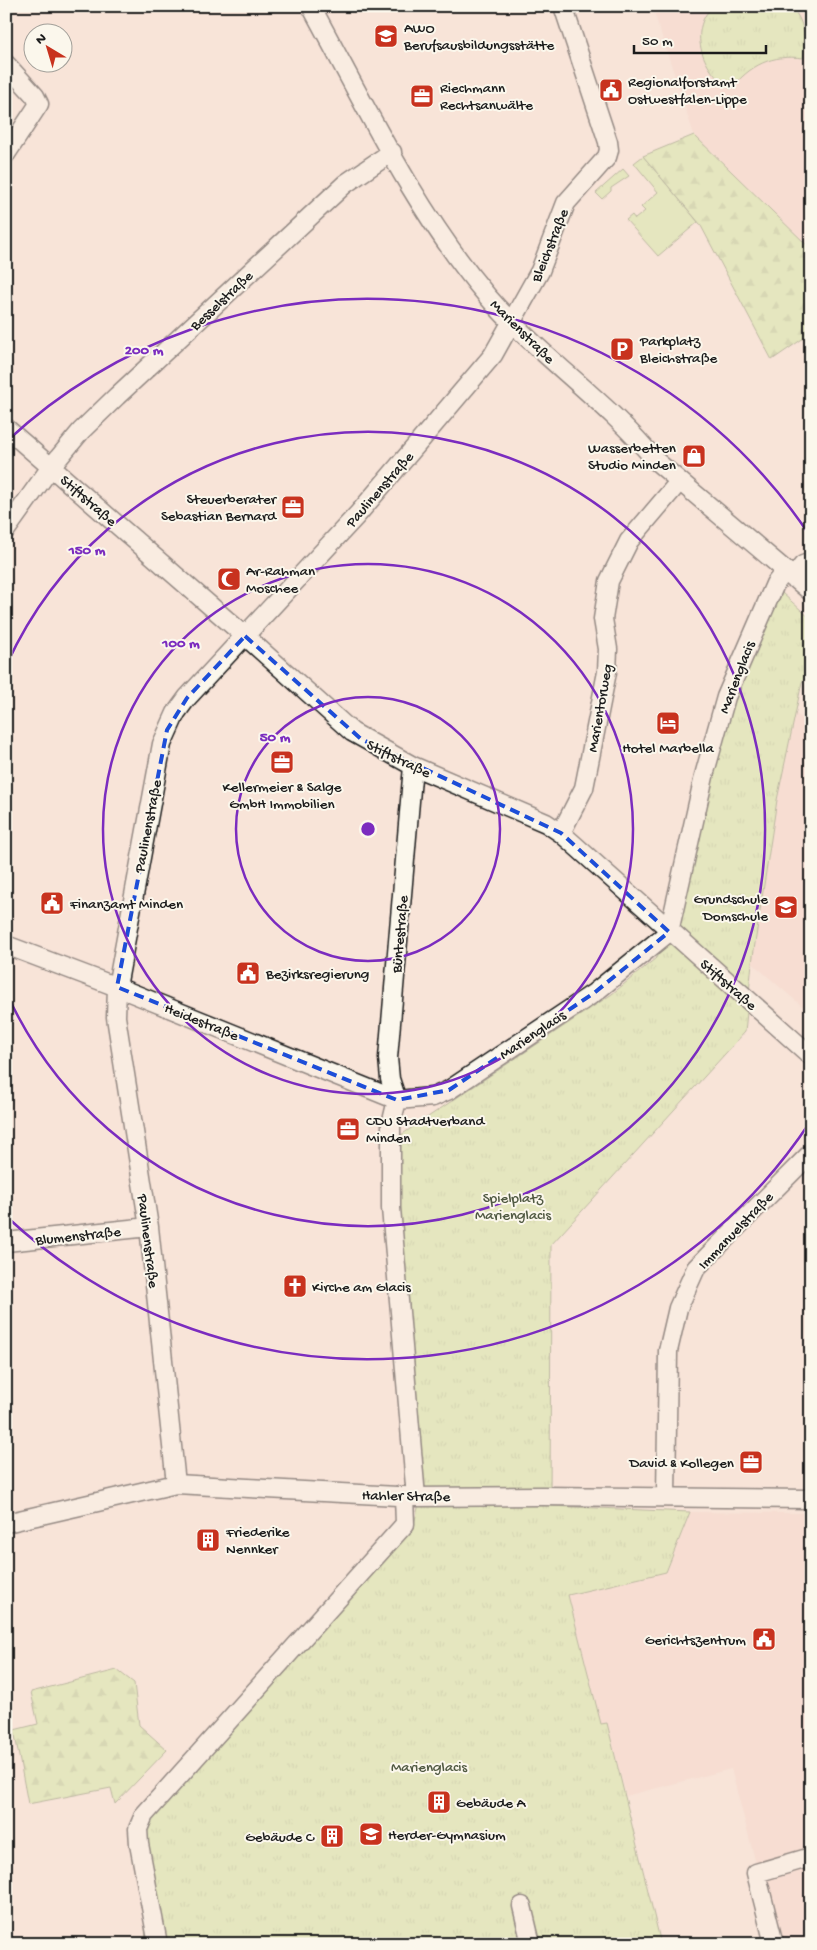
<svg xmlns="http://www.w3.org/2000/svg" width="817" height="1950" viewBox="0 0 817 1950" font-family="'Gochi Hand',sans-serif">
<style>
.built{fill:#f6d6ca}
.grass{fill:#cee99f;stroke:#75825e}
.forest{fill:url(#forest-firs);stroke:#75825e}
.park{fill:url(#park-tufts);stroke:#75825e}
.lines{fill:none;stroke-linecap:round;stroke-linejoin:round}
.minor-casing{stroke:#1c1c1c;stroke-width:21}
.minor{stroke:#fbf7ec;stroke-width:18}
.marked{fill:none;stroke:#1d4ed8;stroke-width:4;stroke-dasharray:10 6;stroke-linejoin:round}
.ring{fill:none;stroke:#7b2cbf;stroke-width:2.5}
.labels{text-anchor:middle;stroke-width:4;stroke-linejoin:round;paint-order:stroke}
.poi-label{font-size:15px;fill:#1c1c1c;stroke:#fbf7ec;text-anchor:start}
.street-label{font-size:15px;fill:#1c1c1c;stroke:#fbf7ec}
.park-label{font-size:15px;fill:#515a43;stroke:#fbf7ec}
.centre{fill:#7b2cbf;stroke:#fbf7ec;stroke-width:2.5}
.ring-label{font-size:15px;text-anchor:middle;font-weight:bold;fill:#7b2cbf;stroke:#fbf7ec;stroke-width:4;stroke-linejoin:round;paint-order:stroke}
</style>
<defs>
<pattern id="forest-firs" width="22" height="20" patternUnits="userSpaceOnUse" patternTransform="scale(1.25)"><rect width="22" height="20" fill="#cee99f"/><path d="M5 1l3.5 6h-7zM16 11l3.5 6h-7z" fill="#b0c788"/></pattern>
<pattern id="park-tufts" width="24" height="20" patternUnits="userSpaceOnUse" patternTransform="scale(1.25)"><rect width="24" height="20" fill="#cee99f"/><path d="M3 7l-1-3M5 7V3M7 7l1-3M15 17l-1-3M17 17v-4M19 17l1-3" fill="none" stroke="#b0c788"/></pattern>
</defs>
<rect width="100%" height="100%" fill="#f8e4d8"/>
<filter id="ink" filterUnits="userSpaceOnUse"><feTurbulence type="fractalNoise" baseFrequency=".02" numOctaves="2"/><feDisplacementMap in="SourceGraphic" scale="10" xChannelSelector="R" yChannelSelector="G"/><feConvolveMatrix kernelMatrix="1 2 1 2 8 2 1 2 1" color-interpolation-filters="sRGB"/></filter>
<g filter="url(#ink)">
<path class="built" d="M652 6H811V249L694 135Z
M795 713 811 725V1014L752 963 777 800Z
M690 1512 811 1513V1944H777L731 1769 626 1796 607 1723 601 1724 568 1595 666 1572Z"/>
<path class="grass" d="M643 156 698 222 658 256 626 220 632 215 635 219 645 211 641 207 658 192 634 163Z
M623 169 629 176 611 188V191L602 199 596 193Z"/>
<path class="forest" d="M694 135 811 249V333L772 360 700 224 643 156Z
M117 1670 134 1683 139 1725 167 1750 115 1804 111 1788 28 1804 14 1730 38 1724 31 1692Z"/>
<path class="park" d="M713 6H791C804 22 807 37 803 58 772 54 750 65 731 89 704 73 686 32 713 6Z
M782 593 811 619V670L802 682 777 800 752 963 745 1032 551 1245 550 1506 690 1512 666 1572 568 1595 601 1724 607 1723 661 1944H146L139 1812 413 1528 418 1508 395 1139 612 994 656 958 669 932 728 704Z"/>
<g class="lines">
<g class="minor-casing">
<path id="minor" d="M311 6C365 105 415 211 488 297 539 356 606 400 656 461L811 592
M6 64 35 96 39 104 6 154
M6 428 245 636 352 732 413 766 546 823 561 833 811 1056
M6 530 51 467 81 431 117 396 345 184 392 152
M793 578 803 565 811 562
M561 833 584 788 607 672 608 649 603 619 609 581 629 541 679 482
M6 945 117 987 397 1100 433 1097 449 1090 594 993 669 932 705 772 726 697 775 584 785 571
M397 1100 391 1125V1208L416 1497
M397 1100 390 1079 388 1058 413 766
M6 1242 149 1227
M176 1484 149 1227 116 1017 117 987 162 744 176 713 187 698 357 515 493 355 540 271 566 203 607 157 609 150 608 142 563 6
M666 1497 668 1351 678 1308 696 1268 811 1153
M6 1523 176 1484 416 1497 542 1496 811 1499
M522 1906 531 1944
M158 1944 139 1844 138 1829 144 1815 405 1524 404 1496
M774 1944 756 1873 811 1857"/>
</g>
<use href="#minor" class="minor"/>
</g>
</g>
<path d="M0 0H817V1950H0ZM245 636 361 739 561 833 669 932 594 993 449 1090 397 1100 117 987 167 730 187 698Z" fill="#f8e4d8" fill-opacity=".55" fill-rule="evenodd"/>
<path class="marked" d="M245 636 361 739 561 833 669 932 594 993 449 1090 397 1100 117 987 167 730 187 698Z"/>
<g class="ring">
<circle cx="368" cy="829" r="132"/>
<circle cx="368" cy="829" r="265"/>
<path d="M7 664A397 397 0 1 1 7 994"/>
<path d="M810 1122A530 530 0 0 1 7 1217M7 441A530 530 0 0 1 810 536"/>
</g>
<defs>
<g id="university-square" transform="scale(1.25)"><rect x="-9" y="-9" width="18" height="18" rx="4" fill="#c8321e" stroke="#fbf7ec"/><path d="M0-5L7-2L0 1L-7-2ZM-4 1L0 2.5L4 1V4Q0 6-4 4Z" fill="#fff"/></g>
<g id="civic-square" transform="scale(1.25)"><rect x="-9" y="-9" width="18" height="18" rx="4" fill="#c8321e" stroke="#fbf7ec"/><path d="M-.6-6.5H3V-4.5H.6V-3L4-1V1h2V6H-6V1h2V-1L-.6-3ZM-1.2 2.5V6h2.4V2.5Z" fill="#fff"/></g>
<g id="office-square" transform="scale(1.25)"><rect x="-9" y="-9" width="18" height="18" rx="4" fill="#c8321e" stroke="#fbf7ec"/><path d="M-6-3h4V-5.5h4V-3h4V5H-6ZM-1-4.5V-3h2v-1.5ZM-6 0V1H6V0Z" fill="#fff"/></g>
<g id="parking-square" transform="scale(1.25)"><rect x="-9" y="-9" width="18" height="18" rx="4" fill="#c8321e" stroke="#fbf7ec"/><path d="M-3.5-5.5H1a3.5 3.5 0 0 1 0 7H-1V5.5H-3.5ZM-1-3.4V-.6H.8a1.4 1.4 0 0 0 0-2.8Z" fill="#fff"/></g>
<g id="shop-square" transform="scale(1.25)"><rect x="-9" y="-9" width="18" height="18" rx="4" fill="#c8321e" stroke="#fbf7ec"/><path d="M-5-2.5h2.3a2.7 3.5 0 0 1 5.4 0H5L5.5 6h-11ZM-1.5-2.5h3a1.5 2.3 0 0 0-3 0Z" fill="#fff"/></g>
<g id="mosque-square" transform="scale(1.25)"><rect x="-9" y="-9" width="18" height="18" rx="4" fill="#c8321e" stroke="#fbf7ec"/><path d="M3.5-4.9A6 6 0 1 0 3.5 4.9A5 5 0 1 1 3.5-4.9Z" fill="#fff"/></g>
<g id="hotel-square" transform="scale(1.25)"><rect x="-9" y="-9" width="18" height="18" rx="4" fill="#c8321e" stroke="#fbf7ec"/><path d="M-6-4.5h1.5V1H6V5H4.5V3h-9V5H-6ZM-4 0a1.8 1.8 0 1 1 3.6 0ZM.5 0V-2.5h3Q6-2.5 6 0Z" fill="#fff"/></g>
<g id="school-square" transform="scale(1.25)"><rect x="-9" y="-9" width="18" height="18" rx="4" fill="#c8321e" stroke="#fbf7ec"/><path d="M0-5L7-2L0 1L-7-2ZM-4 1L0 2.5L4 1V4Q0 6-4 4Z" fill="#fff"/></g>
<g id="church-square" transform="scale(1.25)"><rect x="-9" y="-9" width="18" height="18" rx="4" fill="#c8321e" stroke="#fbf7ec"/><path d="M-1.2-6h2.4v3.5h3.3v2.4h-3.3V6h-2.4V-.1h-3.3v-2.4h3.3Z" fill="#fff"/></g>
<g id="building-square" transform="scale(1.25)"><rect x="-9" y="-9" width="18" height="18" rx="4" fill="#c8321e" stroke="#fbf7ec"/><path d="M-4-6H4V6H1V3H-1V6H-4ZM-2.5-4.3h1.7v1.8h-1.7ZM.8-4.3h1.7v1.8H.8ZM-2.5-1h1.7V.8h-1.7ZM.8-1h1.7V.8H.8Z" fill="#fff"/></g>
</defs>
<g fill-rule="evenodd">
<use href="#university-square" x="386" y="36"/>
<use href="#civic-square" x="611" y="90"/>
<use href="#office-square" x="422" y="96"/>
<use href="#parking-square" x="622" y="349"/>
<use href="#shop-square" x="694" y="456"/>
<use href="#office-square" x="293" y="507"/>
<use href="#mosque-square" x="229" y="579"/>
<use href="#hotel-square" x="668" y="723"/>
<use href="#office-square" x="282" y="762"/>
<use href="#civic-square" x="52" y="903"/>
<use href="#school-square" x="786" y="907"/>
<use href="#civic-square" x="248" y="973"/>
<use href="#office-square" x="348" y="1129"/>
<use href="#church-square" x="295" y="1286"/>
<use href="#office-square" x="751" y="1462"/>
<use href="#building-square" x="208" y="1540"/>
<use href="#civic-square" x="764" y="1639"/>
<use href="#building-square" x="439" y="1802"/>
<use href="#school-square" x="371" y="1834"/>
<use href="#building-square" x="332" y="1836"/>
</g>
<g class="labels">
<g class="poi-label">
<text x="404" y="32">AWO<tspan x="404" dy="17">Berufsausbildungsstätte</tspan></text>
<text x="628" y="86">Regionalforstamt<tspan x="628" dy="17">Ostwestfalen-Lippe</tspan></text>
<text x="440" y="92">Riechmann<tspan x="440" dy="17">Rechtsanwälte</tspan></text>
<text x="640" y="345">Parkplatz<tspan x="640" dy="17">Bleichstraße</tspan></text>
<text x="676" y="452" text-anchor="end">Wasserbetten<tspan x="676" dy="17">Studio Minden</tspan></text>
<text x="276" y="503" text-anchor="end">Steuerberater<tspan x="276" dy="17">Sebastian Bernard</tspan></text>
<text x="246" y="575">Ar-Rahman<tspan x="246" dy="17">Moschee</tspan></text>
<text x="668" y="752" text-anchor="middle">Hotel Marbella</text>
<text x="282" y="791" text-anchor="middle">Kellermeier &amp; Salge<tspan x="282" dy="17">GmbH Immobilien</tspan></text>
<text x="768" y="903" text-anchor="end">Grundschule<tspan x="768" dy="17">Domschule</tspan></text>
<text x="70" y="908">Finanzamt Minden</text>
<text x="266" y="978">Bezirksregierung</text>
<text x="366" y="1125">CDU Stadtverband<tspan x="366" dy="17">Minden</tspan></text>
<text x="312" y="1291">Kirche am Glacis</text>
<text x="734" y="1467" text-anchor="end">David &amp; Kollegen</text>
<text x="226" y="1536">Friederike<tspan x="226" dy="17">Nennker</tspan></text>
<text x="746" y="1644" text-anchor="end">Gerichtszentrum</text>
<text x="456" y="1807">Gebäude A</text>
<text x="388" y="1839">Herder-Gymnasium</text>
<text x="314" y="1841" text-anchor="end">Gebäude C</text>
</g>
<g class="street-label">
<text transform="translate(549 245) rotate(-68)" y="5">Bleichstraße</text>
<text transform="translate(221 300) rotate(-43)" y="5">Besselstraße</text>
<text transform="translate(523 331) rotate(45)" y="5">Marienstraße</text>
<text transform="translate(379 489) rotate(-49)" y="5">Paulinenstraße</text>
<text transform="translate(89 500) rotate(41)" y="5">Stiftstraße</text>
<text transform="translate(736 677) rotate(-69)" y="5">Marienglacis</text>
<text transform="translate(599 708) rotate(-80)" y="5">Marientorweg</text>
<text transform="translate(399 758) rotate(26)" y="5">Stiftstraße</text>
<text transform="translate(147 826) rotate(-79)" y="5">Paulinenstraße</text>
<text transform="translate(399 934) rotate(-85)" y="5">Büntestraße</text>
<text transform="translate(729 984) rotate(41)" y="5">Stiftstraße</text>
<text transform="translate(202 1021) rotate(22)" y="5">Heidestraße</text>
<text transform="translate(532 1034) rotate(-34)" y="5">Marienglacis</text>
<text transform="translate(735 1230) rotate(-46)" y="5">Immanuelstraße</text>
<text transform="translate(78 1235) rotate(-6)" y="5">Blumenstraße</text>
<text transform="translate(149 1241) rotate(83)" y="5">Paulinenstraße</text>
<text transform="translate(406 1495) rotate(1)" y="5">Hahler Straße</text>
</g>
<g class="park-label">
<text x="513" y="1202">Spielplatz<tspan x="513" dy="17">Marienglacis</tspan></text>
<text x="429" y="1771">Marienglacis</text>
</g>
</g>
<circle cx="368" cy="829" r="8" class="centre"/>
<g class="ring-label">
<text x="144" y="354">200 m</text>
<text x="87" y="554">150 m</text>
<text x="181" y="647">100 m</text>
<text x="275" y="741">50 m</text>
</g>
<rect width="817" height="1950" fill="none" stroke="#fbf7ec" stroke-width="25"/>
<rect x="12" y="12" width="792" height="1925" fill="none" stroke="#1c1c1c" stroke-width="2" filter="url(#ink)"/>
<g transform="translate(48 48) rotate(322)"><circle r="24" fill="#fbf7ec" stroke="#a29f99"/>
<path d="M0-4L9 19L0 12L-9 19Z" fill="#c8321e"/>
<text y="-8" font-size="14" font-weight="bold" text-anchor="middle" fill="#1c1c1c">N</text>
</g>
<path d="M634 45v8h132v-8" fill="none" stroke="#1c1c1c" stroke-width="2.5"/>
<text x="642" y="45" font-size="15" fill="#1c1c1c" stroke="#fbf7ec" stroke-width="4" paint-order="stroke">50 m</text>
</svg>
